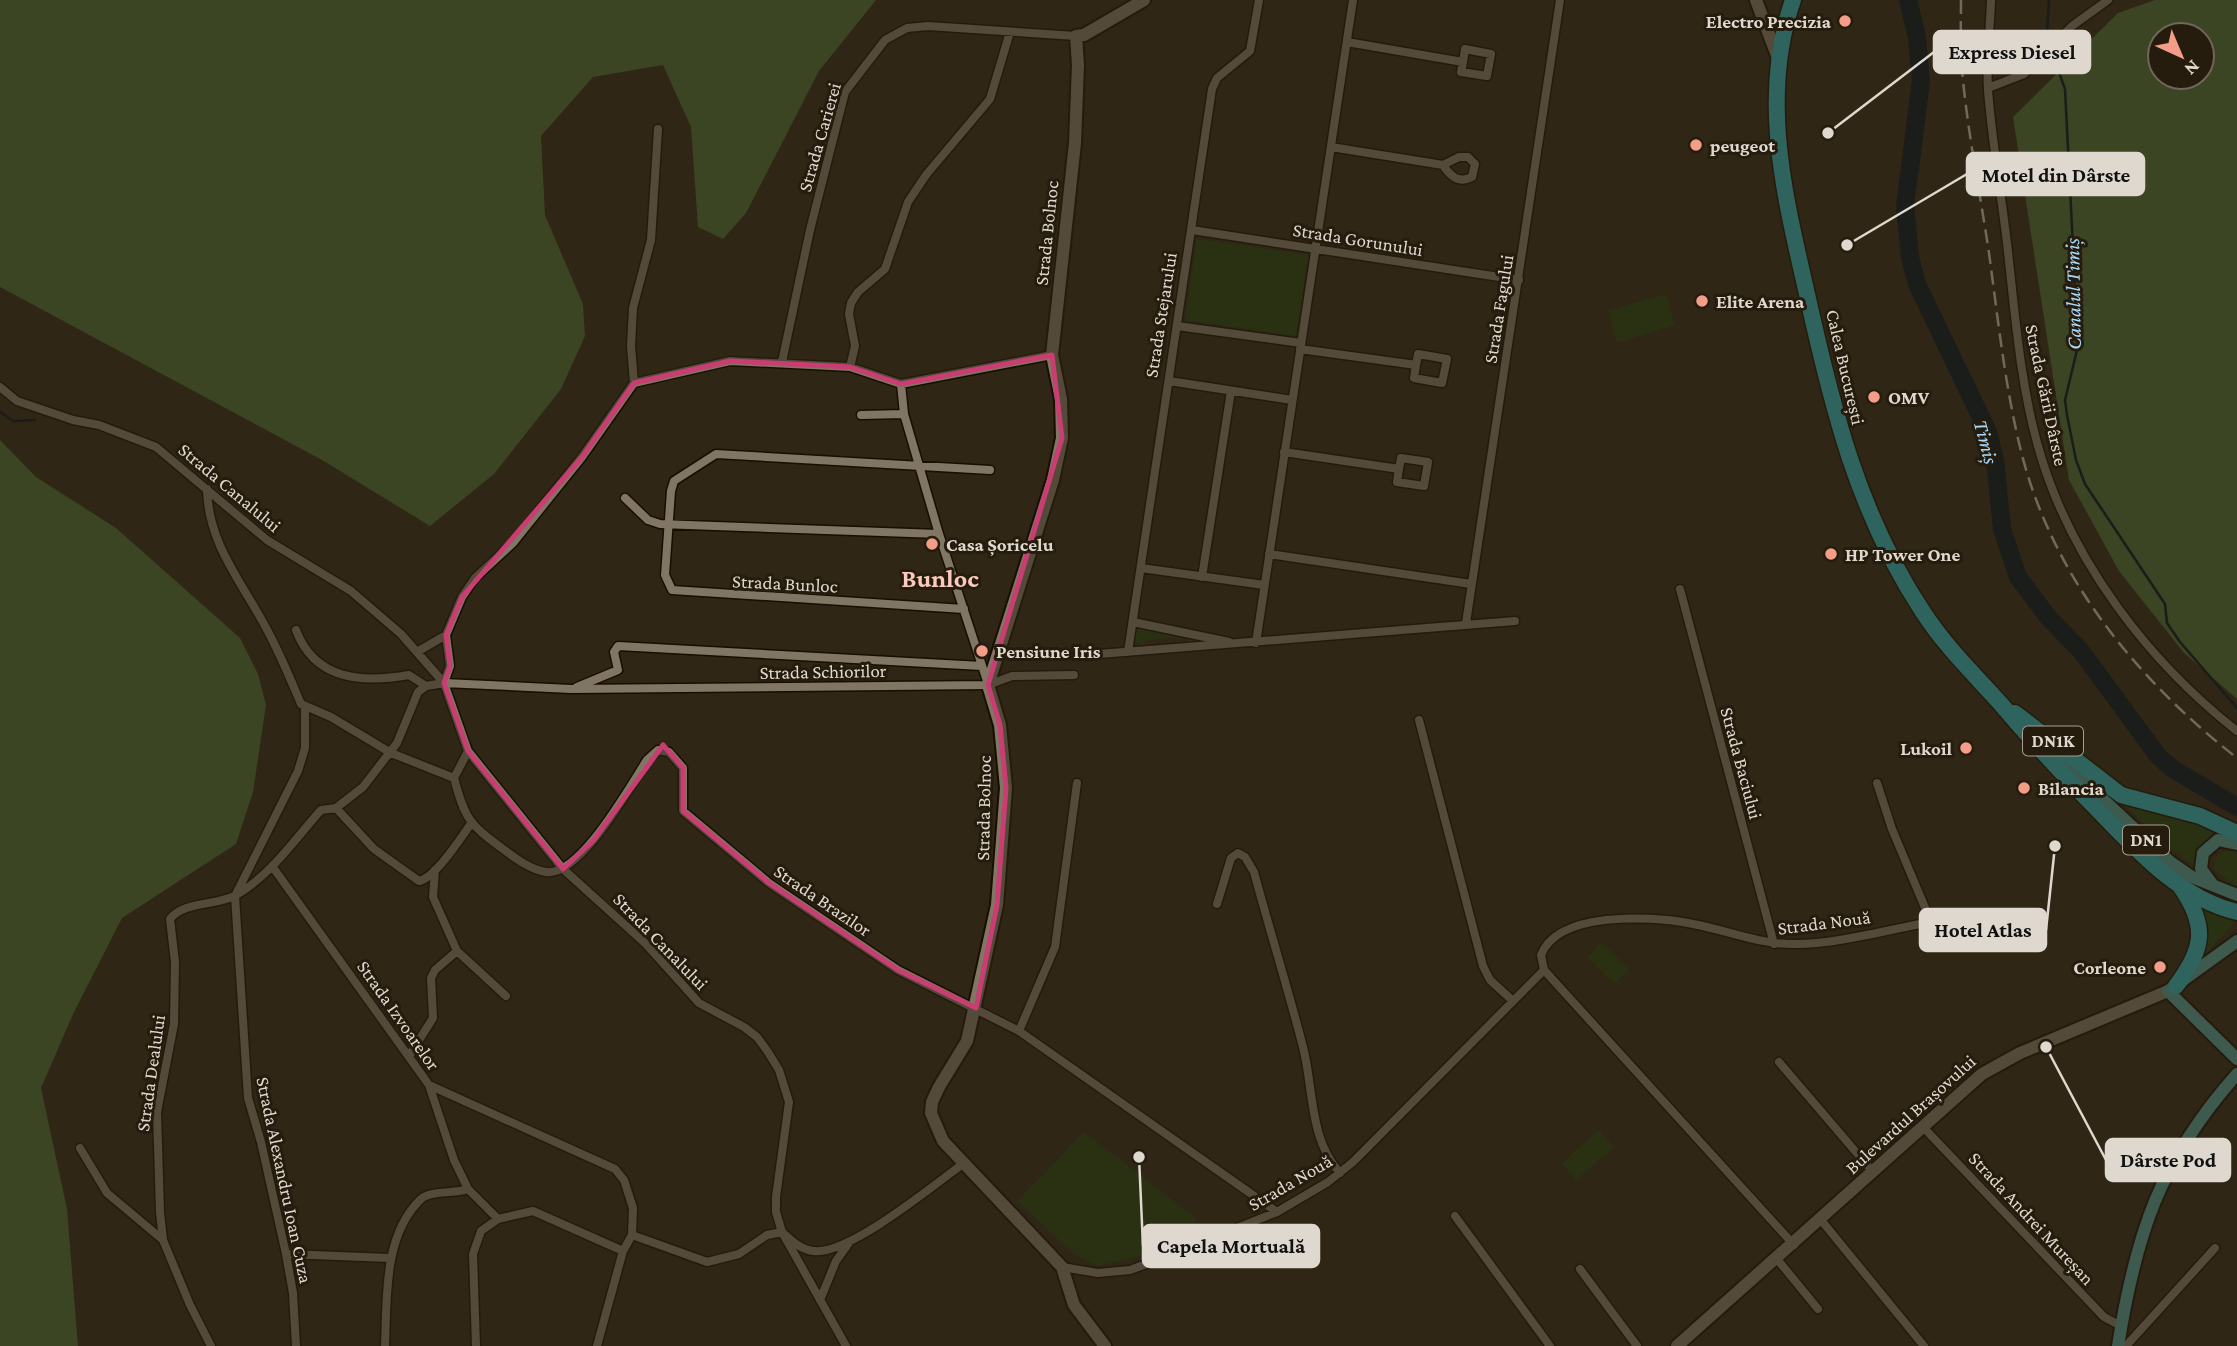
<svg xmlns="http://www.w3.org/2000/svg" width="2237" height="1346" viewBox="0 0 2237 1346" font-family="'Crimson Pro',serif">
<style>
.green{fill:#253f0f}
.forest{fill:#496833;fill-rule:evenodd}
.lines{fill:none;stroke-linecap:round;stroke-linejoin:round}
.stream{stroke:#01121d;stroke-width:2.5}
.river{stroke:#01121d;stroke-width:18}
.street-casing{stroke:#170f02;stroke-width:11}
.secondary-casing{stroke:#170f02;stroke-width:16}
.primary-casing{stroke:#170f02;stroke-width:16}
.highway-casing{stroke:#170f02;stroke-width:19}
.street{stroke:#817664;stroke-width:8}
.secondary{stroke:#817664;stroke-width:12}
.primary{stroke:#509793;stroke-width:12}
.highway{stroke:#2fadb3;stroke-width:16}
.rail{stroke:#c2bcb1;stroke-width:2.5;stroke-dasharray:14 7;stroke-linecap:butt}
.marked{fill:none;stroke:#c83e72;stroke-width:5;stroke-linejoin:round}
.poi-dot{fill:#f49e89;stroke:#251c0d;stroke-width:2.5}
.labels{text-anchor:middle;stroke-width:6;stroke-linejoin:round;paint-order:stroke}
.shield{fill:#251c0d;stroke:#a6a094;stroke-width:2}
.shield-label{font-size:18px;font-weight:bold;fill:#ded8ce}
.poi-label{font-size:19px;font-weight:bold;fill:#ded8ce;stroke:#251c0d;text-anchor:start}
.street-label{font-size:19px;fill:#ded8ce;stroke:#251c0d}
.water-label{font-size:21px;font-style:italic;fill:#a8dafc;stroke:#251c0d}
.district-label{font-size:26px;font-weight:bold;fill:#fccabd;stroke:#251c0d}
.leader{fill:none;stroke:#ded8ce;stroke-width:2.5}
.callout-dot{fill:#ded8ce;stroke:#251c0d;stroke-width:2.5}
.callout{fill:#ded8ce;stroke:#ded8ce;stroke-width:2.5}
.callout-label{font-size:21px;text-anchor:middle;font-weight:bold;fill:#111}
</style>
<rect width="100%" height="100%" fill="#2f2616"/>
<path class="green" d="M1197 239 1308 255 1296 336 1185 320Z
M1666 294 1675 325 1617 343 1608 311Z
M1139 627 1201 639 1187 642 1186 637 1145 640 1143 646 1135 641V630Z
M2118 799 2187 818 2224 833 2217 836 2200 870 2169 847Z
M2230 848 2237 851V887L2214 869 2215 857Z
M2200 904 2235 921 2206 954 2208 929Z
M1602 942 1629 969 1615 984 1588 957Z
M1599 1130 1614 1147 1576 1180 1562 1163Z
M1084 1132 1197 1219 1172 1248 1098 1266 1074 1254 1017 1201Z"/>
<path class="forest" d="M0 0H876L819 71 746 213 723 239 698 227 691 127 663 65 593 77 541 136 545 215 583 304 585 336 561 389 494 474 430 526 322 460 0 287Z
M2155 0H2237V699L2184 653 2119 571 2069 480 2013 117 2118 13ZM2160 35H2202V77H2160Z
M0 440 36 477 116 528 240 638 258 674 266 705 253 792 236 844 122 918 74 1012 41 1088 67 1209 78 1346H0Z"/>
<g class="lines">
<path class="stream" d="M2046 49 2049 0
M2048 55 2056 64 2065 89 2078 346 2065 400 2067 415 2076 460 2085 484 2165 604 2167 623 2180 642 2237 708
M0 412 13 421 35 420"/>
<path class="river" d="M1908 0 1917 37 1921 81 1905 206 1910 257 1917 284 1988 432 1995 460 2002 529 2018 577 2048 617 2081 651 2158 756 2173 769 2237 807"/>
<g class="street-casing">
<path id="street" d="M1991 0C1990 30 1986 61 1988 90 1992 141 2001 193 2007 243 2015 313 2020 386 2040 453 2072 562 2149 662 2237 731
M1347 42 1463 62 1461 72 1487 76 1491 54 1465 49 1463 62
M1988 88 2024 74 2072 26 2108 0
M1331 147 1443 165C1450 176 1459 184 1472 177L1475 164 1468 157H1459L1443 165
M1192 230 1519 280
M1177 326 1301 343
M1300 349 1416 365 1414 378 1442 383 1447 359 1418 354 1416 365
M782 362 810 230 845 92 885 40 907 28 928 26 1076 36
M850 367 855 346 849 314 851 303 858 292 885 269 908 202 926 175 990 99 1010 32
M1169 381 1292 400
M634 383 631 346 633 308 651 240 658 129
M901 384 904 414 939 534 988 684
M901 384 1052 355
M0 387 17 401 73 420 99 425 156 447 267 540 351 591 401 634 444 683 468 751 563 869 646 944 699 1003 744 1027 757 1037 768 1052 779 1070 789 1102 776 1197V1212L782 1232 846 1346
M861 415 904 414
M1284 452 1399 469 1397 482 1424 486 1428 462 1401 458 1399 469
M207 489C208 543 241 581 265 626 279 651 290 678 301 704L331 717 391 753 454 778
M625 498 648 520 660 524 939 534
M1269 554 1471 584
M1141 568 1264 585
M1202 577 1231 391
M1680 589 1774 944
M964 609 672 590 665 575 671 491 674 481 716 454 990 470
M1133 622 1229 642
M1466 623 1560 0
M296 630C315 681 363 683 409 675L426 686
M1256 643 1353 0
M417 652 446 635
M1128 652 1212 89 1217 78 1250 51 1259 0
M1086 655 1515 621
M444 683 450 666 446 635 462 597 475 578 513 543 582 457 634 383 730 361 850 367 901 384
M577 687 618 670 614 652 618 646 982 666
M1419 720 1483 966 1490 980 1513 1001
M468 751 454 778C465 819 469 824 503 849 515 858 531 870 546 872 580 877 630 786 647 760L658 750 669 752 683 768V811L769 883 898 970 1019 1031 1277 1212
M336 808 374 849 419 881C435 878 460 839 470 825
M272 866 429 1085 454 1160 468 1189 498 1219
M1217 904 1231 858 1238 853 1245 857 1254 872C1270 931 1288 989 1303 1047 1314 1090 1309 1139 1340 1173
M457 951 506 996
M1019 1031 1055 947 1077 783
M409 1056 433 1018 431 978 435 970 457 951 433 897 435 870
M1779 1062 1873 1172
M429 1085 615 1169 624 1180 633 1208 632 1235 623 1251 597 1346
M1923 1127 2104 1317 2121 1326
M80 1148 107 1193 163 1240
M1455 1216 1550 1346
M1821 1220 1924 1346
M632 1235 707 1262 739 1254 767 1235 782 1232C791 1240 801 1250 814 1251 849 1255 934 1185 964 1163
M1794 1245 1544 970 1541 955C1558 911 1649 916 1688 923 1724 929 1756 944 1793 944 1832 945 1891 929 1931 922L1892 829 1877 783
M286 1254 389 1258
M1777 1259 1818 1309
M1062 1267 1098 1273 1130 1270 1157 1260 1277 1212 1328 1182 1353 1162 1544 970
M1580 1269 1637 1346
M820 1300 836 1261 849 1243
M211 1346 190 1305 163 1240 160 1212 157 1112 174 1024 175 962 170 919C184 901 217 906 236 895 270 876 295 839 321 810L336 808 363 787 397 743 418 692 426 686 444 683 571 689 988 685 1012 676 1074 675
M296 1346 293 1293 286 1254 261 1142 248 1098 235 896 298 771 305 748V707
M385 1346C387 1299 383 1235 421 1199 431 1190 455 1194 468 1189
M476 1346 473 1254 481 1231 498 1219 533 1211 623 1251
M2126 1346 2215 1248"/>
</g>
<g class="secondary-casing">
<path id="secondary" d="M1756 0 1778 58
M1105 1346 1074 1305 1062 1267 943 1141 931 1113 932 1102 939 1087 967 1041 997 905 1006 788 1000 725 988 685 1053 480 1062 438 1061 399 1052 355 1075 143 1078 65 1076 36 1084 35 1144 0
M1677 1346 1982 1074 2020 1053 2168 991"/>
</g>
<g class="primary-casing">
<path id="primary" d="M2050 750 2170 862 2192 877 2237 895
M2213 885 2201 869 2203 853 2218 840 2237 844
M2237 941 2168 991 2237 1059
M2118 1346C2136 1233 2160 1161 2237 1074"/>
</g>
<g class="highway-casing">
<path id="highway" d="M1793 0C1759 98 1785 197 1807 294 1832 407 1858 514 1923 612 1945 646 1973 673 2000 703 2028 736 2057 768 2087 799 2129 841 2176 898 2237 912
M2015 713 2121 795 2200 816 2237 833
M2176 986C2204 949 2208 926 2180 886"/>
</g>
<use href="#street" class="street"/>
<use href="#secondary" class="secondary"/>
<use href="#primary" class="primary"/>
<use href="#highway" class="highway"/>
<path class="rail" d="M1961 0C1961 23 1960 46 1962 69 1967 130 1980 192 1989 253 1998 319 2005 387 2021 451 2052 576 2137 680 2237 758"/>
</g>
<path d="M0 0H2237V1346H0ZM1052 355 1062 438 988 685 1000 725 1006 788 997 905 976 1008 898 970 769 883 683 811V768L663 745 593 841 563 869 468 751 444 683 450 666 446 635 462 597 582 457 634 383 730 361 850 367 901 384Z" fill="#2f2616" fill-opacity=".55" fill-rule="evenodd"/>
<path class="marked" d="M1052 355 1062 438 988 685 1000 725 1006 788 997 905 976 1008 898 970 769 883 683 811V768L663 745 593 841 563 869 468 751 444 683 450 666 446 635 462 597 582 457 634 383 730 361 850 367 901 384Z"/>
<g class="poi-dot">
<circle cx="1845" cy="21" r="7"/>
<circle cx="1696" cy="145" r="7"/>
<circle cx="1702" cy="301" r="7"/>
<circle cx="1874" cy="397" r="7"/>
<circle cx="932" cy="544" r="7"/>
<circle cx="1831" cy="554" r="7"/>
<circle cx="982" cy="651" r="7"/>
<circle cx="1966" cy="748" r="7"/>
<circle cx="2024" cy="788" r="7"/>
<circle cx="2160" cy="967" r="7"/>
</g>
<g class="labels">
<g class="shield">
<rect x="2023" y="726.5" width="60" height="29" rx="5"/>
<rect x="2123" y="825.5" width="46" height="29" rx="5"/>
</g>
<g class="shield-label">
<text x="2053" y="747">DN1K</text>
<text x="2146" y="846">DN1</text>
</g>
<g class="poi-label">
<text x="1831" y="28" text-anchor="end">Electro Precizia</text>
<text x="1710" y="152">peugeot</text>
<text x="1716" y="308">Elite Arena</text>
<text x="1888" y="404">OMV</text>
<text x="946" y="551">Casa Șoricelu</text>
<text x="1845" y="561">HP Tower One</text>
<text x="996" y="658">Pensiune Iris</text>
<text x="1952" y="755" text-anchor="end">Lukoil</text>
<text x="2038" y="795">Bilancia</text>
<text x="2146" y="974" text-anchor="end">Corleone</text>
</g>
<g class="street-label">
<text transform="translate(819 137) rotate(-74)" y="7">Strada Carierei</text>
<text transform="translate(1046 233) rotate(-84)" y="7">Strada Bolnoc</text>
<text transform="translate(1358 239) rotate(9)" y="7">Strada Gorunului</text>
<text transform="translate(1498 309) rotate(-81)" y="7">Strada Fagului</text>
<text transform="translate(1160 315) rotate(-81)" y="7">Strada Stejarului</text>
<text transform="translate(1846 367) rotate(77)" y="7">Calea București</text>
<text transform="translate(2047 395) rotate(78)" y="7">Strada Gării Dârste</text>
<text transform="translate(230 487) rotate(40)" y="7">Strada Canalului</text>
<text transform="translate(785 583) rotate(3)" y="7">Strada Bunloc</text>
<text transform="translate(823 671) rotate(-1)" y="7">Strada Schiorilor</text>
<text transform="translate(1742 763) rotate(75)" y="7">Strada Baciului</text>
<text transform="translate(983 808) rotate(-89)" y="7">Strada Bolnoc</text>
<text transform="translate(823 900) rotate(34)" y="7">Strada Brazilor</text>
<text transform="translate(1824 922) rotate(-7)" y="7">Strada Nouă</text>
<text transform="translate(661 941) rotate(46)" y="7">Strada Canalului</text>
<text transform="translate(399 1015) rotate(55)" y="7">Strada Izvoarelor</text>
<text transform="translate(150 1073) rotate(-82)" y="7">Strada Dealului</text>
<text transform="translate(1910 1114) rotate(-42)" y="7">Bulevardul Brașovului</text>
<text transform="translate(285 1180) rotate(78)" y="7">Strada Alexandru Ioan Cuza</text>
<text transform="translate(1290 1182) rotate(-30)" y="7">Strada Nouă</text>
<text transform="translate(2032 1218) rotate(47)" y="7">Strada Andrei Mureșan</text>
</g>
<g class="water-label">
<text transform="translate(2073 294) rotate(-91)" y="7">Canalul Timiș</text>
<text transform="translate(1986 442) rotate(75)" y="7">Timiș</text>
</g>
<g class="district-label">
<text x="940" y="587">Bunloc</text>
</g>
</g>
<path class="leader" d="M1828 133L1934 52M1847 245L1967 174M2055 846L2046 930M2046 1047L2106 1160M1139 1157L1143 1246"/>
<g class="callout-dot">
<circle cx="1828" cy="133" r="7"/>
<circle cx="1847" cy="245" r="7"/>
<circle cx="2055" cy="846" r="7"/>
<circle cx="2046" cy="1047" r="7"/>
<circle cx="1139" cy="1157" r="7"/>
</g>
<g class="callout">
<rect x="1934" y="31" width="156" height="42" rx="7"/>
<rect x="1967" y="153" width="177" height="42" rx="7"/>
<rect x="1920" y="909" width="126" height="42" rx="7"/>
<rect x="2106" y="1139" width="124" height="42" rx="7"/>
<rect x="1143" y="1225" width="176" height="42" rx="7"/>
</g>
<g class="callout-label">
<text x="2012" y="59">Express Diesel</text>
<text x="2056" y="182">Motel din Dârste</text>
<text x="1983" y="937">Hotel Atlas</text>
<text x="2168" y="1167">Dârste Pod</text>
<text x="1231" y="1253">Capela Mortuală</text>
</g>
<g transform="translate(2181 56) rotate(136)"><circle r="33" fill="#251c0d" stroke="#6f675a" stroke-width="2"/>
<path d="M0-5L12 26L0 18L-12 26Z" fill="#f49e89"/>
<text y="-10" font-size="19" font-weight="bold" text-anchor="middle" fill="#ded8ce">N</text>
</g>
</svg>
